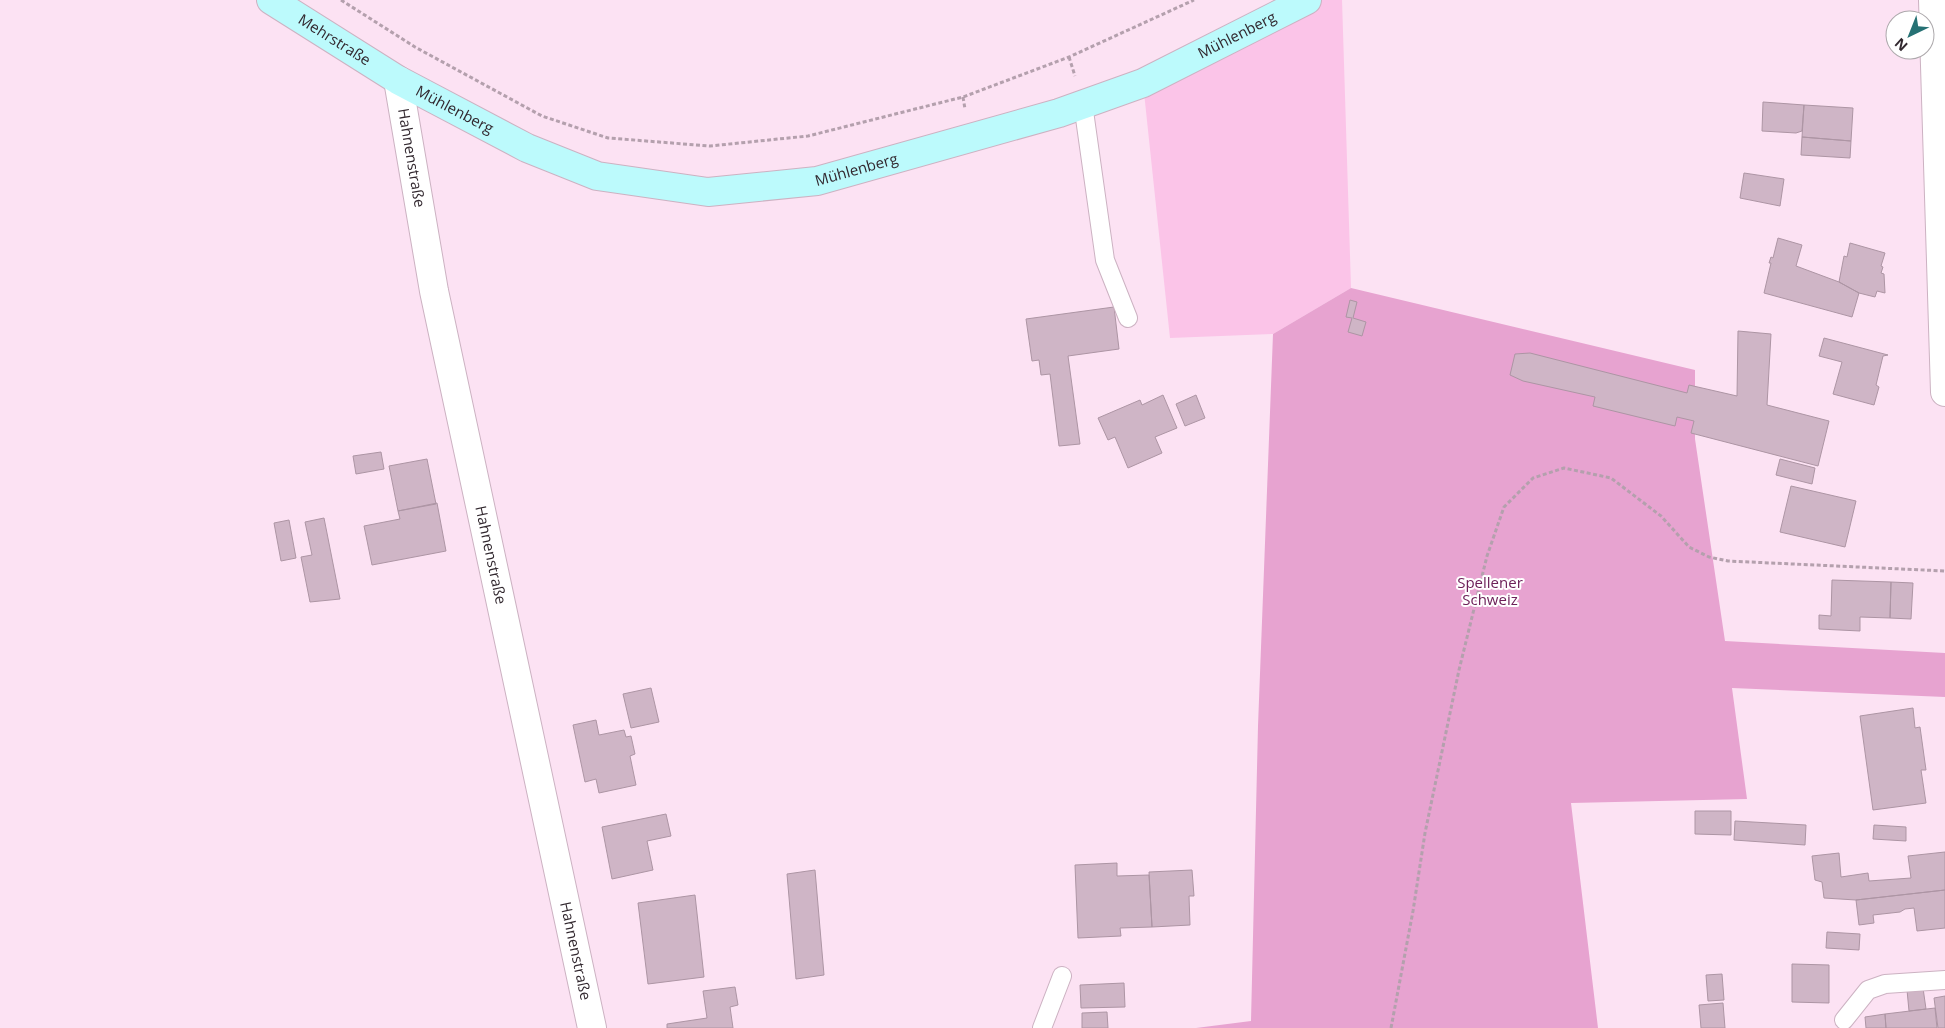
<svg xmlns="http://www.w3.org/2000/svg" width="1945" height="1028" viewBox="0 0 1945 1028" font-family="'Open Sans',sans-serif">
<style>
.green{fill:#fbc4e8}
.forest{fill:#e7a3d0}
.building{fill:#cfb5c6;stroke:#ad95a4}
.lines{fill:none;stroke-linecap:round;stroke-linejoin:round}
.lane-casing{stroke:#ccb2c2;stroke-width:20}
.street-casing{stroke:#ccb2c2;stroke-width:30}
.secondary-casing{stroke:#ccb2c2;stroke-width:30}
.path{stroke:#b4a0ad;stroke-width:3;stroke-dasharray:4 2.5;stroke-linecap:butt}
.lane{stroke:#fff;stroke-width:18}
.street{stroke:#fff;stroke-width:28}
.secondary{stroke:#bcfafc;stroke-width:28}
.labels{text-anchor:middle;stroke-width:4;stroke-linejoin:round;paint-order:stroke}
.street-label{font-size:15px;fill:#32282f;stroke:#fff}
.park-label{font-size:15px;fill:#6d2059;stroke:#fff}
</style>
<rect width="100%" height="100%" fill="#fce2f3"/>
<path class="green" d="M1307 0H1342L1351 288 1273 334 1170 338 1143 83Z"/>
<path class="forest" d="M1351 288 1695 370V439L1725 641 1945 653V697L1732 688 1747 799 1571 803 1598 1028H1196L1251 1021 1258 726 1273 334Z"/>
<path class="building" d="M1763 102 1804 105 1802 131 1796 133 1762 131Z
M1804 105 1853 108 1851 141 1802 137Z
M1802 137 1851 141 1850 158 1801 155Z
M1744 173 1784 179 1780 206 1740 198Z
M1778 238 1802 245 1796 266 1839 282 1859 293 1852 317 1764 293 1771 263H1769L1771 257 1773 258Z
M1850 243 1885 253 1881 266 1883 267 1881 273 1884 274 1885 293 1877 291 1875 297 1859 293 1839 282 1844 256 1847 257Z
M1350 300 1357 302 1353 318 1366 322 1362 336 1348 332 1352 318 1346 317Z
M1114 307 1119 349 1068 356 1080 444 1059 446 1050 374 1041 375 1039 360 1032 361 1026 319Z
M1738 331 1771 334 1767 405 1829 421 1818 466 1691 433 1694 421 1677 417 1675 426 1593 406 1595 397 1523 381 1510 375 1515 354 1530 353 1687 393 1689 385 1737 396Z
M1824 338 1888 355 1883 356 1876 385 1879 387 1874 405 1833 394 1842 362 1819 356Z
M1163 395 1177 428 1155 437 1162 453 1128 468 1115 437 1108 440 1098 418 1140 400 1142 405Z
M1196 395 1205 418 1185 426 1176 404Z
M381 452 384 469 356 474 353 456Z
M427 459 436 504 398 511 389 466Z
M1780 459 1815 468 1812 484 1776 475Z
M1791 486 1856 501 1845 547 1780 532Z
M437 503 446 551 372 565 364 526 400 519 398 511Z
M324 518 340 599 310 602 301 557 312 555 305 522Z
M289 520 296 558 281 561 274 523Z
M1832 580 1891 582 1890 618 1860 617V631L1819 629V615L1831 616Z
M1891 582 1913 583 1911 619 1890 618Z
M651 688 659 722 631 728 623 694Z
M1913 708 1915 728 1920 727 1926 770H1921L1926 803 1873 810 1860 716Z
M596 720 599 735 624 730 626 737 631 736 635 754 630 756 636 785 599 793 596 779 585 782 573 725Z
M1695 811H1731V835L1695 834Z
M666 814 671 836 647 841 653 870 612 879 602 827Z
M1735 821 1806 825 1805 845 1734 840Z
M1874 825 1906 827V841L1873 839Z
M1945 852V890L1856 900 1824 898 1822 882 1815 880 1812 856 1839 853 1841 877 1868 873 1869 881 1911 878 1908 856Z
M1117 863V876L1149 875 1152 927 1120 928 1121 936 1078 938 1075 865Z
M815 870 824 975 796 979 787 874Z
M1192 870 1194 896H1189L1190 925 1152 927 1149 872Z
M1945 890V928L1917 931 1914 908 1905 909 1900 912 1873 915 1874 923 1859 925 1856 900Z
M695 895 704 977 648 984 638 903Z
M1827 932 1860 934 1859 950 1826 948Z
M1792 964 1829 965V1003L1792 1002Z
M1722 974 1724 1000 1708 1001 1706 975Z
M1124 983 1125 1007 1081 1008 1080 985Z
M735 987 738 1005 730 1007 733 1028H667V1024L707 1018 703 991Z
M1923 988 1926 1009 1909 1011 1907 990Z
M1945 996V1028H1938L1934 998Z
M1723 1003 1725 1028H1701L1699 1005Z
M1935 1008 1937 1028H1886L1885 1014Z
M1107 1012 1108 1028H1082V1013Z
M1885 1014 1886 1028H1866L1865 1017Z"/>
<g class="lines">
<g class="lane-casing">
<path id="lane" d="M1083 104 1105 260 1128 318
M1844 1020 1868 990 1885 984 1945 980
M1042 1028 1062 976"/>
</g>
<g class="street-casing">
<g id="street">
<path d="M1933 0 1945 392"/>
<path id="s1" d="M398 80 434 291 592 1028"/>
</g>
</g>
<g class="secondary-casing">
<g id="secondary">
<path id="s2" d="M271 0 398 80 527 148 597 176 708 192 817 181 1059 113 1143 83 1307 0"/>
</g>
</g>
<path class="path" d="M341 0 415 47 542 116 608 138 710 146 808 136 963 97 1069 57 1194 0
M1069 57 1075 76
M963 97 965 109
M1391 1028 1413 911 1425 833 1459 670 1487 556 1504 507 1533 478 1564 468 1611 478 1661 516 1689 547 1709 557 1728 561 1945 571"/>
<use href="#lane" class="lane"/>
<use href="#street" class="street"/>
<use href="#secondary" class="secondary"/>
</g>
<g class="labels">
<g class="street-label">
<text dy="5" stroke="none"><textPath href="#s2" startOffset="1039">Mühlenberg</textPath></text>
<text dy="5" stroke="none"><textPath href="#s2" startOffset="75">Mehrstraße</textPath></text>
<text dy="5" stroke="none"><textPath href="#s2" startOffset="214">Mühlenberg</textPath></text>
<text dy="5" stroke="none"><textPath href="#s1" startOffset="79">Hahnenstraße</textPath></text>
<text dy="5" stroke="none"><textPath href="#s2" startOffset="634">Mühlenberg</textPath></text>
<text dy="5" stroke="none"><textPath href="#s1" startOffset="484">Hahnenstraße</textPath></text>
<text dy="5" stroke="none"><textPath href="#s1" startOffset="889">Hahnenstraße</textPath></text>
</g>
<g class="park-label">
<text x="1490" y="588">Spellener<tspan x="1490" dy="17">Schweiz</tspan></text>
</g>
</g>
<g transform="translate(1910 35) rotate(223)"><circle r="24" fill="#ffffff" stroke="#ada9ac"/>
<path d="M0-4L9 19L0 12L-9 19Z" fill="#267174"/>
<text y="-8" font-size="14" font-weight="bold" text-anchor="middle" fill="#32282f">N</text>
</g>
</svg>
